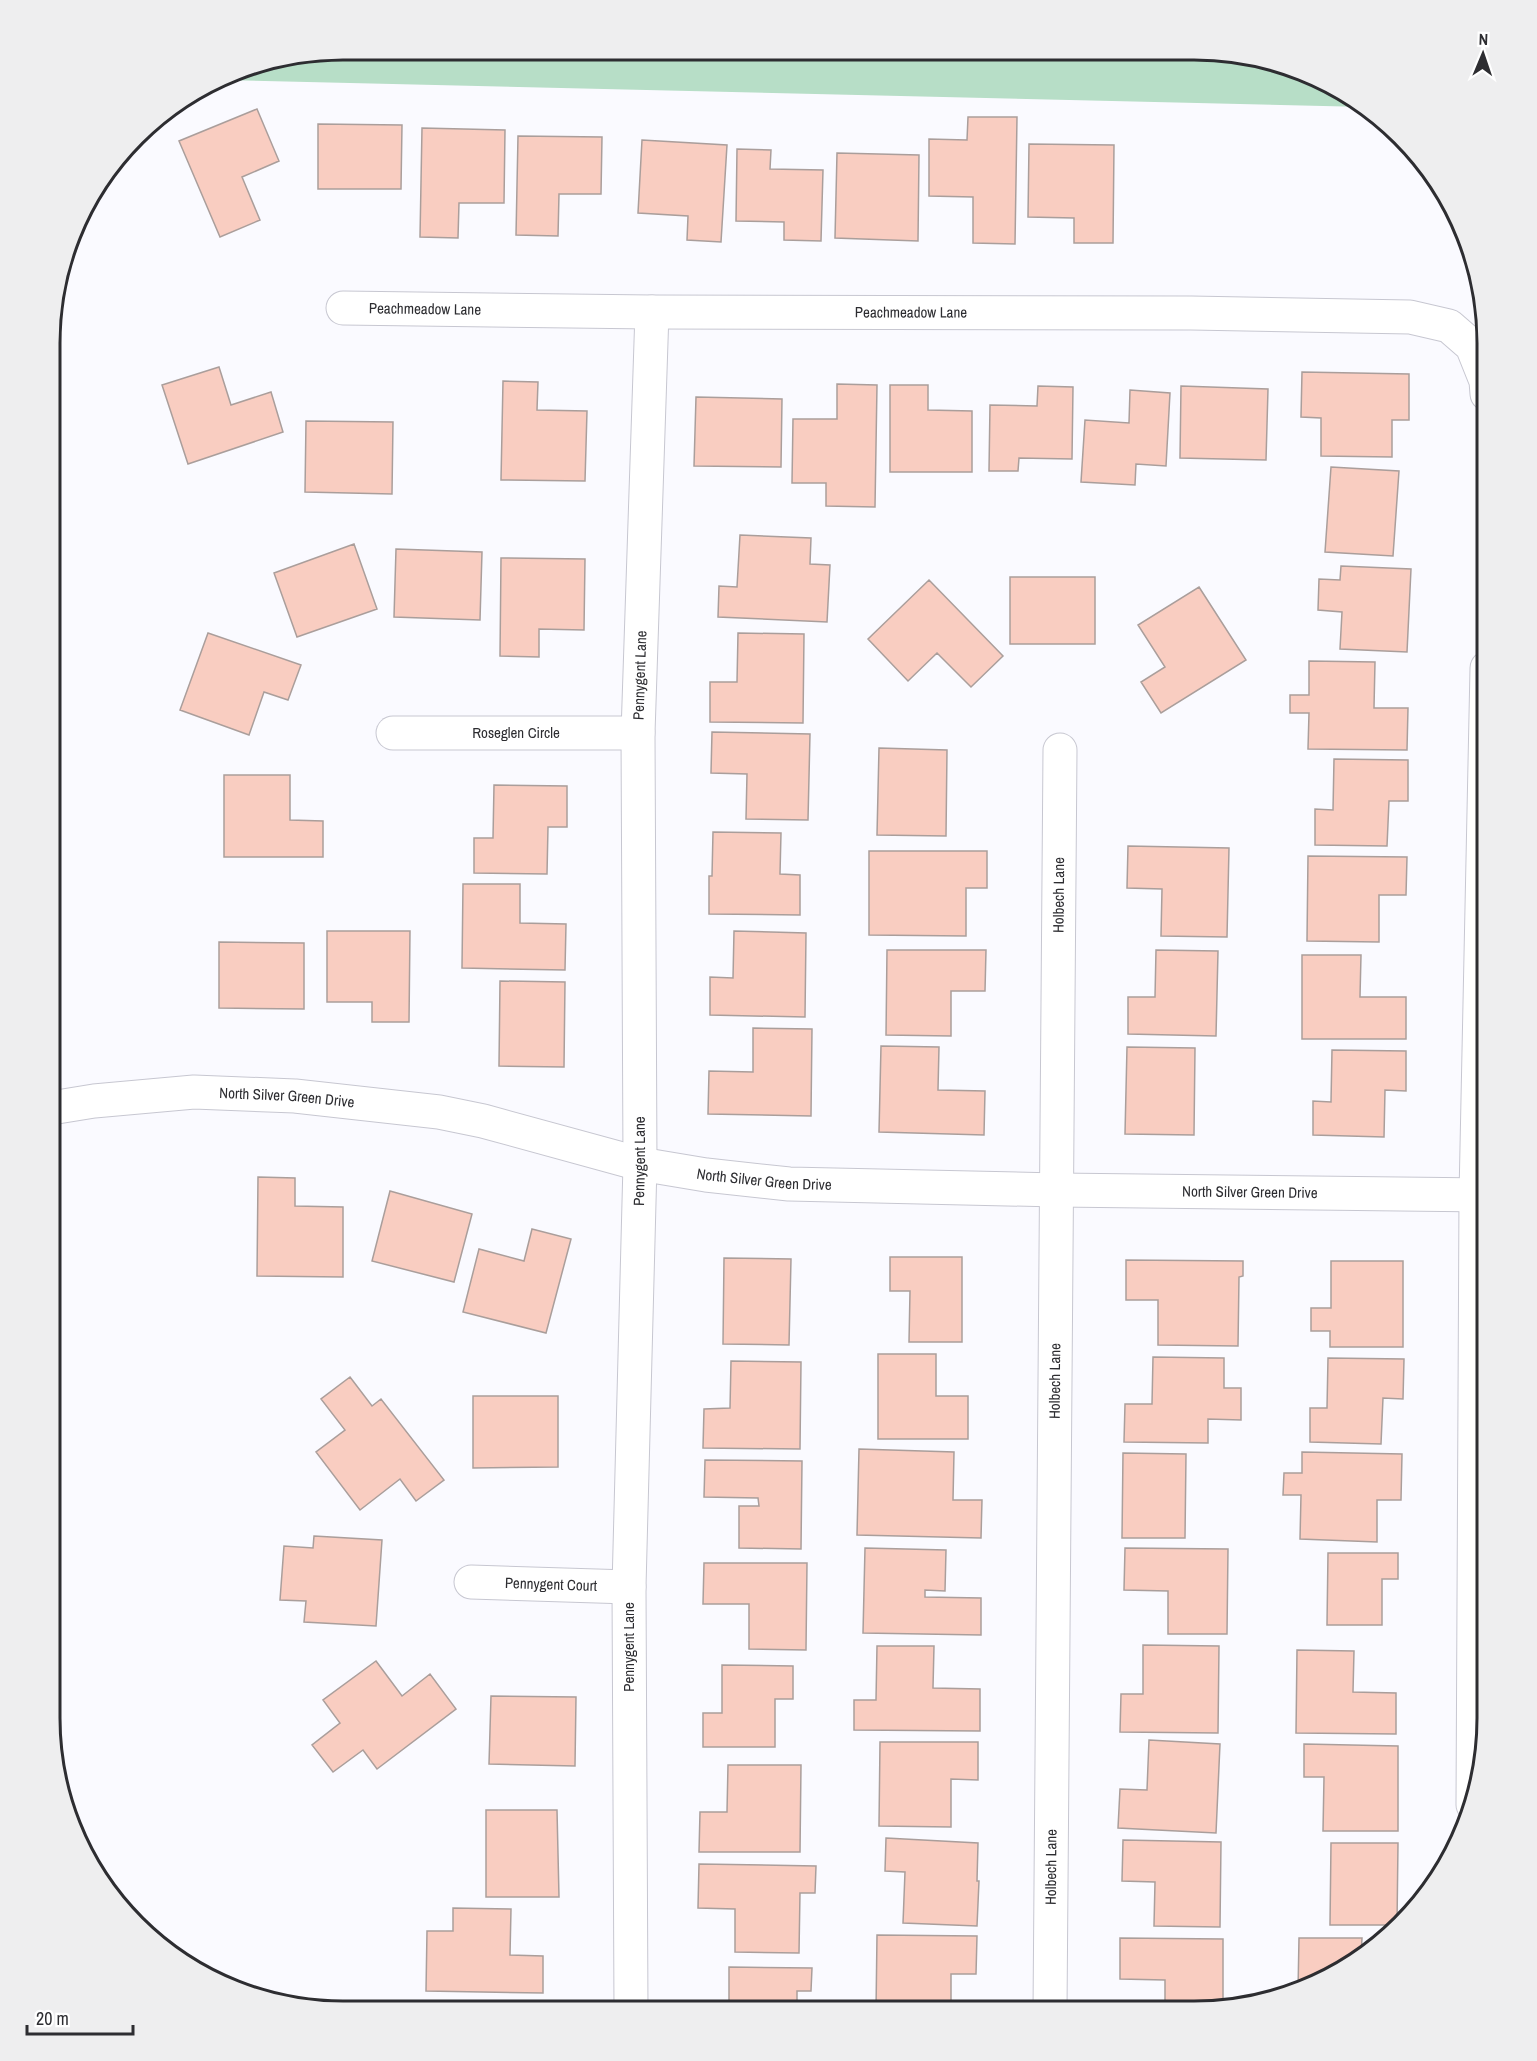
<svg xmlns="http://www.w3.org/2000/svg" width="1537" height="2061" viewBox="0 0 1537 2061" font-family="'Archivo Narrow',sans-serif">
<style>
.green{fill:#b7dec7}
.building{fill:#f9cdc1;stroke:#aa9e9b;stroke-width:1.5}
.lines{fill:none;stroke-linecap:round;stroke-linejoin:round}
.minor-casing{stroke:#c7c7d1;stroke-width:35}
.minor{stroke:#fff;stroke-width:33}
.labels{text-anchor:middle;stroke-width:5;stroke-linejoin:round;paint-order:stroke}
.street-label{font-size:15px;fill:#2d2d31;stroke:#fff}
.rim{fill:none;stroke:#2d2d31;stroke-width:3}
</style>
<rect width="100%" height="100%" fill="#fafaff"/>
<path class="green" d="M343 50 1232 52C1278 64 1329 74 1366 107L223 80 249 65Z"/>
<path class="building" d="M257 109 279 161 242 177 260 220 220 237 179 141Z
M968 117H1017L1015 244 973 243V197L929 196V139L967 140Z
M318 124 402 125 401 189H318Z
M422 128 505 130 504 203H459L458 238 420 237Z
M518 136 602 137 601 194H559L558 236 516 235Z
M642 140 727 145 721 242 687 240 688 216 638 213Z
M1029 144 1114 145 1113 243H1074V218L1028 217Z
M737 149 771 150 770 169 823 170 821 241 784 240V222L736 221Z
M837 153 919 155 918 241 835 238Z
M219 367 231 405 271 392 283 432 188 464 162 385Z
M1302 372 1409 374V420H1392V457L1321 456V418L1301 417Z
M503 381 538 382 537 410 587 411 585 481 501 480Z
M837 384 877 385 875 507 826 506V483H792L793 419H837Z
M890 385H928V410L972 411V472H890Z
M1038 386 1073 387 1072 459 1019 458 1018 471H989L990 405 1037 406Z
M1181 386 1268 389 1266 460 1180 458Z
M1130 390 1170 393 1166 466 1136 464 1135 485 1081 482 1085 420 1129 423Z
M696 397 782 399 781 467 694 466Z
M306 421 393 422 392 494 305 492Z
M1331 467 1399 471 1393 556 1325 552Z
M740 535 811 538 810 564 830 565 827 622 718 617 719 586 737 587Z
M354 544 377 609 297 637 274 573Z
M396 549 482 552 480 620 394 617Z
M501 558 585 559 584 630 539 629V657L500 656Z
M1341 566 1411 569 1407 652 1340 649 1342 612 1318 610 1319 579 1340 580Z
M1010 577H1095V644H1010Z
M929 580 1003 656 971 687 937 653 908 681 868 639Z
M1199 587 1246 660 1161 713 1141 682 1165 667 1138 625Z
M208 633 301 665 288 700 264 692 249 735 180 710Z
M738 633 804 634 803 723 710 722V682H737Z
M1309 661 1375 662 1374 708H1408L1407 750 1308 749 1309 713H1290V695H1309Z
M712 732 810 734 808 820 746 819 747 774 711 773Z
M879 748 947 750 946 836 877 835Z
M1334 759 1408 760V801H1389L1387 846 1315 845V809L1333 810Z
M224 775H290V820L323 821V857H224Z
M494 785 567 786V827H548L547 874 474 873V838H493Z
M713 832 781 833 780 874 800 875V915L709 914V876H712Z
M1128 846 1229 848 1227 937 1161 936 1162 889 1127 888Z
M869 851H987V888H966V936L869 935Z
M1308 856 1407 857 1406 895H1379V942L1307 941Z
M463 884H520V923L566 924 565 970 462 968Z
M327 931H410L409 1022H372V1002H327Z
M734 931 806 933 805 1017 710 1015V977L733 978Z
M219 942 304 943V1009L219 1008Z
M887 950H986L985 991H951V1036L886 1035Z
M1156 950 1218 951 1216 1036 1128 1034V997H1155Z
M1302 955H1361L1360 997H1406V1039H1302Z
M500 981 565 982 564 1067 499 1066Z
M753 1028 812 1029 811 1116 708 1114 709 1071 753 1072Z
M881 1046 939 1047 938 1090 985 1091 984 1135 879 1132Z
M1127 1047 1195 1048 1194 1135 1125 1134Z
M1332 1050 1406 1051V1091L1385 1090 1384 1137 1313 1135V1101L1331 1102Z
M258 1177 295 1178V1206L343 1207V1277L257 1276Z
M390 1191 472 1214 454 1282 372 1261Z
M532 1229 571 1239 546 1333 463 1312 479 1249 524 1261Z
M890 1257H962V1342H909L910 1291H890Z
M724 1258 791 1259 789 1345 723 1344Z
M1126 1260 1243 1261V1276L1239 1277 1238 1346 1158 1345V1300H1126Z
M1331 1261H1403V1347H1330V1331H1311V1308H1331Z
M878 1354H936V1396H968V1439H878Z
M1153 1357 1224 1358V1388H1241V1420L1208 1419V1443L1124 1442 1125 1404H1152Z
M1328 1358 1404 1359 1403 1399 1383 1398 1381 1444 1310 1442V1408H1327Z
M731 1361 801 1362 800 1449 703 1448 704 1409 730 1408Z
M350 1377 372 1406 381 1399 444 1480 416 1501 400 1479 360 1510 316 1452 345 1430 321 1399Z
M473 1396H558V1467L473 1468Z
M859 1449 954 1452 953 1500H982L981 1538 857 1535Z
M1302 1452 1402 1454 1401 1500H1377V1542L1300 1539 1301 1495H1283L1284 1473H1302Z
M1123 1453 1186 1454 1185 1538H1122Z
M705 1460 802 1461 801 1549 739 1548V1506H759L758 1498 704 1497Z
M314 1536 382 1540 376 1626 304 1622 306 1601 280 1600 284 1546 313 1548Z
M865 1548 946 1550 945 1591 925 1590V1597L981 1598V1635L863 1633Z
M1125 1548 1228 1549 1227 1634H1168V1591L1124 1590Z
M1328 1553H1398V1579H1382V1625H1327Z
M704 1563H807L806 1650 749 1649V1604H703Z
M1143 1645 1219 1646 1218 1733 1120 1732 1121 1694H1143Z
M877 1646H934L933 1688 980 1689V1731L854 1730V1700H876Z
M1297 1650 1354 1651 1353 1692 1396 1693V1734L1296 1733Z
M376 1661 402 1696 430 1674 456 1709 377 1769 363 1750 333 1772 312 1745 340 1723 323 1700Z
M722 1665 793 1666V1699H775V1747H703V1713H722Z
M491 1696 576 1697 575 1766 489 1764Z
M1149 1740 1220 1744 1216 1833 1118 1828 1120 1789 1147 1790Z
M880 1742H978V1780L951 1779V1827L879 1826Z
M1304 1744 1398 1746V1831H1323L1324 1777H1304Z
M728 1765H801L800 1852H699L700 1812H727Z
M486 1810H557L559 1897H486Z
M886 1838 978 1843 977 1881H979L977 1926 903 1923 905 1872 885 1871Z
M1123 1840 1221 1842 1220 1927 1154 1926 1155 1882 1122 1881Z
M1331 1843H1398L1397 1925H1330Z
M699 1864 816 1866 815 1893H800L799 1953 735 1952V1909L698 1908Z
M453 1908 511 1909 510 1955 543 1956V1993L426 1991 427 1931H453Z
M877 1935 977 1936 976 1974H951V2011H876Z
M1120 1938 1223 1939V2008L1194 2011H1165V1980L1120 1979Z
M1299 1938H1362L1361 1956 1324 1981 1298 1991Z
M729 1967 812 1968 811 1991H797V2010H729Z
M477 2005H554V2010H477Z"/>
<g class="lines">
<g class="minor-casing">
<g id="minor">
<path id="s1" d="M343 308 652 312 1191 313 1410 317 1449 326 1472 346 1486 381 1487 394"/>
<path id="s2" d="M393 733H638"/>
<path id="s3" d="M51 1108 94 1101 194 1092 295 1096 439 1112 483 1121 640 1164 706 1175 789 1184 1057 1190 1487 1195"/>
<path id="s4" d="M471 1582 629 1587"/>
<path d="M1473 1805 1476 1195 1487 668"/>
<path id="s5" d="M631 2010 629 1587 640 1164 638 733 652 312"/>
<path id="s6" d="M1050 2011 1060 750"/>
</g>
</g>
<use href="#minor" class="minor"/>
</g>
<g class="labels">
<g class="street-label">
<text dy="5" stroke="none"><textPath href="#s1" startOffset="82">Peachmeadow Lane</textPath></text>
<text dy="5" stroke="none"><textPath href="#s1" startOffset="568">Peachmeadow Lane</textPath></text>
<text dy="5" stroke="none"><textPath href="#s5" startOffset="1335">Pennygent Lane</textPath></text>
<text dy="5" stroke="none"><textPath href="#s2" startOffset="123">Roseglen Circle</textPath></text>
<text dy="5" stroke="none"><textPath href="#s6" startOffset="1116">Holbech Lane</textPath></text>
<text dy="5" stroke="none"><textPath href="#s3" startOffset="237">North Silver Green Drive</textPath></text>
<text dy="5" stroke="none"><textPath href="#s5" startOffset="849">Pennygent Lane</textPath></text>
<text dy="5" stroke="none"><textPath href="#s3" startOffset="723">North Silver Green Drive</textPath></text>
<text dy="5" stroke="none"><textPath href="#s3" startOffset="1209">North Silver Green Drive</textPath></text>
<text dy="5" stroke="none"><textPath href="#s6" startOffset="630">Holbech Lane</textPath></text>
<text dy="5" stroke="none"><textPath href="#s4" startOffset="80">Pennygent Court</textPath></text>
<text transform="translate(629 1647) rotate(-90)" y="5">Pennygent Lane</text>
<text dy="5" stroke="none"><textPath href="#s6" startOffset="144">Holbech Lane</textPath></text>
</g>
</g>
<path d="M0 0H1537V2061H0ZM343 60H1194A283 283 0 0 1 1477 343V1718A283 283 0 0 1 1194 2001H343A283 283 0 0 1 60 1718V343A283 283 0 0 1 343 60Z" fill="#eeeeef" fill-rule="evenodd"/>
<path class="rim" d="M343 60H1194A283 283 0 0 1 1477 343V1718A283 283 0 0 1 1194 2001H343A283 283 0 0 1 60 1718V343A283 283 0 0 1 343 60Z"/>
<g transform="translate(1483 54) rotate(2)" stroke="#ffffff" stroke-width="4.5" paint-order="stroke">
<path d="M0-4.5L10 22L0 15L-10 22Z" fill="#2d2d31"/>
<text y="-9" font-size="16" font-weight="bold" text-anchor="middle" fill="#2d2d31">N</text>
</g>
<path d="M27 2025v9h106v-9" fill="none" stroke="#2d2d31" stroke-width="3"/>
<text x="36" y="2025" font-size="18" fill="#2d2d31" stroke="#ffffff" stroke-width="4.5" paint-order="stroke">20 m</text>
</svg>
